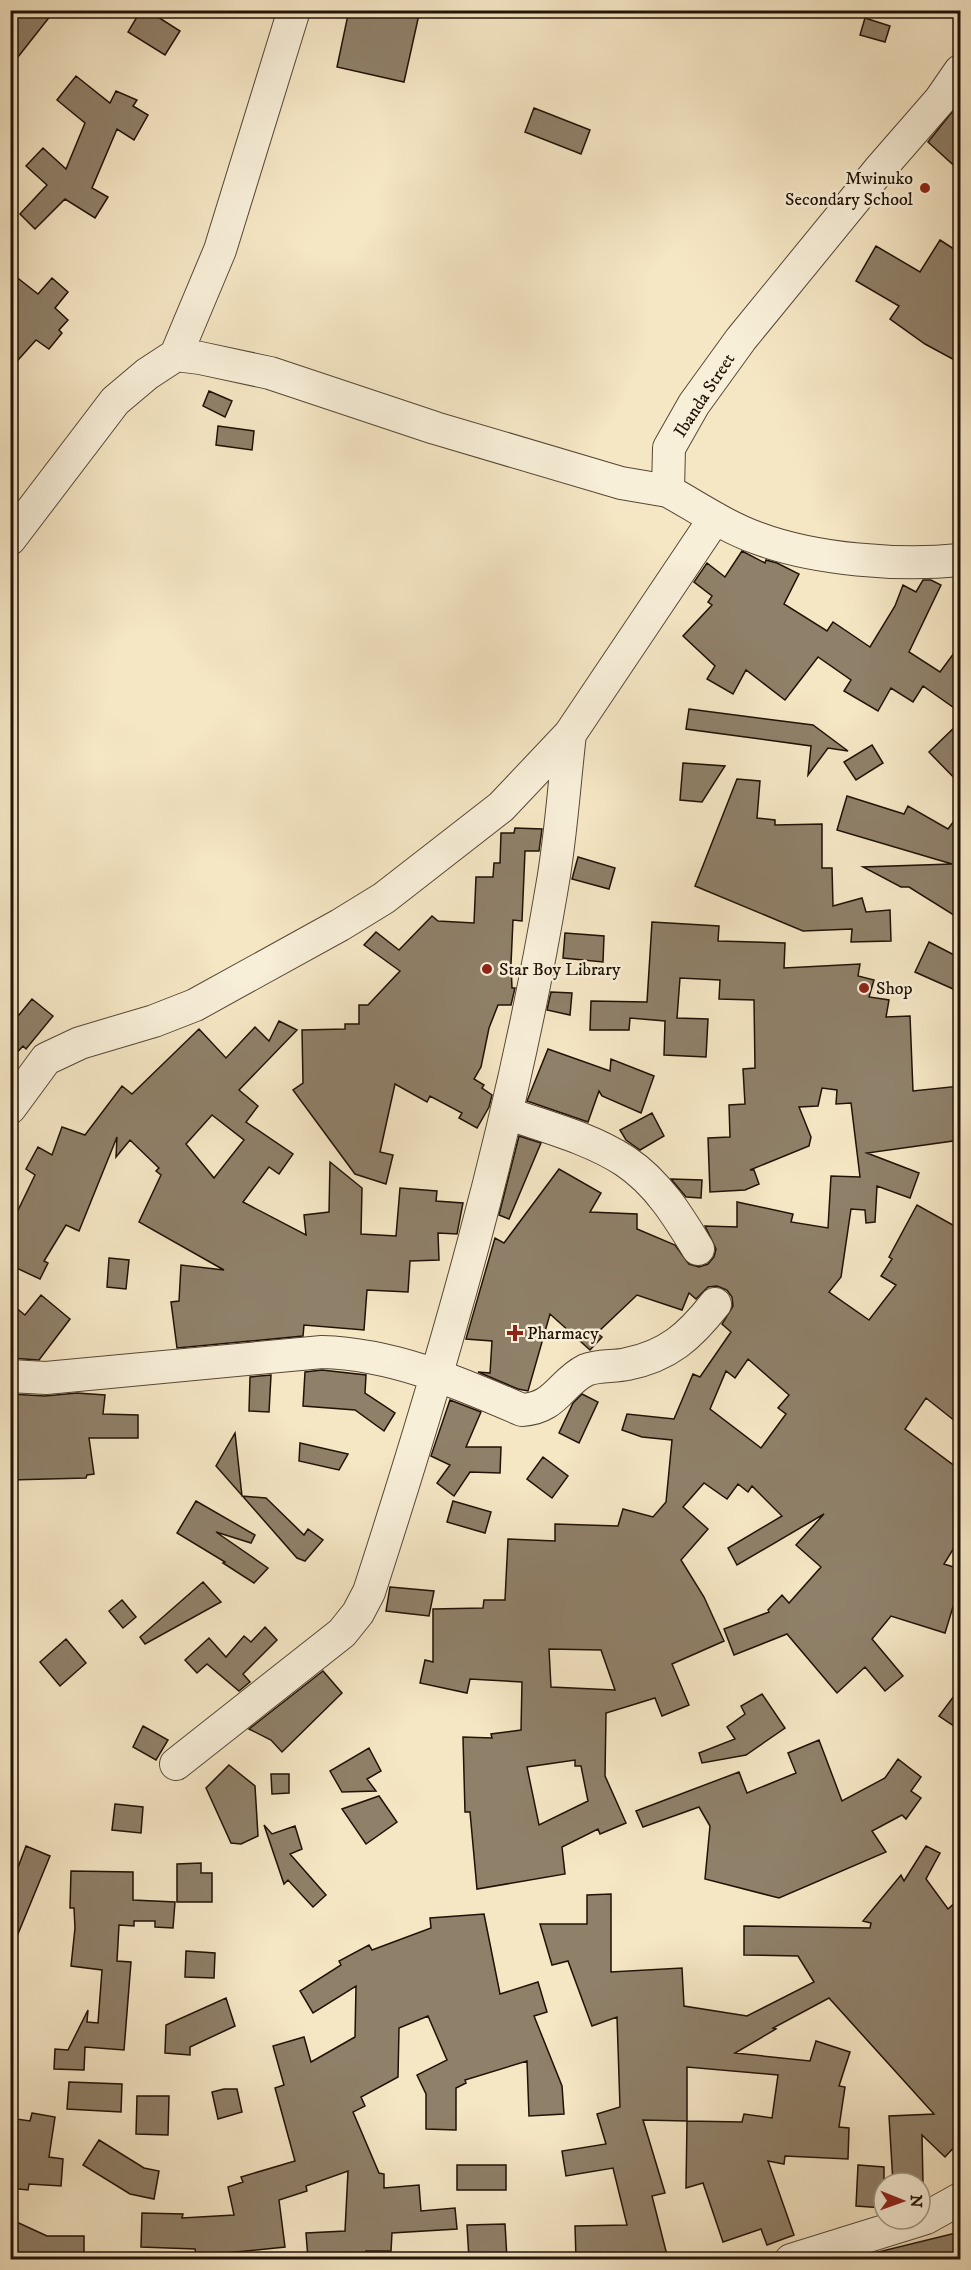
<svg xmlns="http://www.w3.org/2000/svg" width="971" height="2270" viewBox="0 0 971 2270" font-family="'IM FELL DW Pica',serif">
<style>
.building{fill:#8f8069;stroke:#211206;stroke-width:1.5;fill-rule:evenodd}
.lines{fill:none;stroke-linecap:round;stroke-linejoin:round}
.minor-casing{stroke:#564736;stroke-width:34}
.minor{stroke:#f8efd9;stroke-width:32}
.poi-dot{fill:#8f2418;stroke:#f8efd9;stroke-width:2}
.labels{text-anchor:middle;stroke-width:5;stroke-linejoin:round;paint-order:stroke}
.poi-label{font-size:18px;fill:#211206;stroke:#f8efd9;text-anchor:start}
.street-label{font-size:18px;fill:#211206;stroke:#f8efd9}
</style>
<rect width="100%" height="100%" fill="#f5e6c4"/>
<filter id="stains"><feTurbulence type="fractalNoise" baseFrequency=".00333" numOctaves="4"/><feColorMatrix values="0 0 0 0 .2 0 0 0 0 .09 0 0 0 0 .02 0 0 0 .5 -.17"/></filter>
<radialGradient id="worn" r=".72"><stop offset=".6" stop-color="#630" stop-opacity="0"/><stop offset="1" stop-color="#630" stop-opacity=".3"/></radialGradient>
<path class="building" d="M24 10H55L10 67V27Z
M141 10H147L180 31 165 55 128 32Z
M349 10H420L404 82 337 67Z
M865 18 890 26 885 42 860 35Z
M76 76 110 103 116 91 137 100 133 106 148 115 134 140 117 129 92 188 108 197 95 218 65 199 35 229 20 214 47 185 26 166 43 148 66 169 85 123 57 100Z
M960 102V171L928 142Z
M534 108 590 130 581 154 525 132Z
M940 240 960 253V363L925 344 890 319 899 306 856 281 876 246 920 272Z
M10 272 38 294 52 278 68 292 55 308 68 320 59 330 62 333 49 349 36 340 10 369Z
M209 391 232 401 225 417 203 406Z
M218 426 254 431 252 450 216 445Z
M742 551 765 563 766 560 777 563 799 574 784 604 827 631 833 622 870 647 895 606 903 585 916 592 923 580H931L941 585 909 652 940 672 960 645V712L923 686 913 702 891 688 878 711 844 691 851 680 818 657 785 700 746 670 733 694 707 679 715 666 683 636 712 605 708 602 712 596 694 582 707 563 725 577Z
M689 709 813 725 848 751 828 748 808 775 811 746 686 729Z
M960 722V784L929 752Z
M872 745 883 763 856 780 844 762Z
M683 763 725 766 702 802 680 800Z
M737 779 760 781 757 818 775 820V825L822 824V868H832L833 906 862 898 866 912 890 910 891 941 851 942 852 929 803 931 695 886Z
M847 796 904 814 908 806 948 829 960 813V919L909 887H901L863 867 952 864 837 830Z
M515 828 542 829 539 851H525L522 921 513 920 511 964 512 988H515L511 1005H498L489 1028 481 1067 474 1079 484 1085 482 1088 492 1095 489 1107 477 1128 459 1118 462 1113 430 1096 427 1102 395 1084 380 1152 393 1155 386 1184 355 1174 293 1090 303 1083 302 1030 345 1029V1024H359V1005H368L400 971 364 945 376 932 399 950 432 916 438 921 474 923 476 877H493L494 863H500L501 833H514Z
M578 857 615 868 609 889 572 879Z
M652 922 719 926 718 941 785 943 784 968 860 964 858 976 874 980 869 997 889 1000 886 1017 910 1016 913 1091 960 1086V1140L867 1153 919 1173 910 1198 877 1186 875 1222 866 1223 865 1210 851 1209 841 1277 829 1292 869 1320 896 1285 881 1276 892 1259 889 1257 917 1205 960 1229V1425L926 1398 905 1429 960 1470V1538L944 1564 960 1569V1584L945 1633 891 1616 872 1639 903 1676 885 1691 865 1667 837 1693 787 1634 734 1655 724 1629 769 1612 768 1610 782 1595 789 1603 821 1567 796 1545 824 1514 737 1565 728 1548 782 1516 752 1486 748 1492 738 1484 727 1499 704 1483 683 1507 708 1529 681 1560 704 1597 724 1641 672 1664 689 1705 662 1716 655 1698 606 1713 605 1776 626 1823 600 1834 598 1829 562 1847 565 1874 477 1889 470 1812H465L463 1737 492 1738 491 1734 521 1730 522 1682 470 1679 467 1693 420 1683 425 1660 433 1662V1609L483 1608 484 1600H505L508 1539 555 1541V1524L618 1526 623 1509 653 1517 666 1502 672 1440 642 1437 622 1430 627 1414 674 1419 693 1374 700 1377 731 1332 722 1324 733 1306 732 1297 727 1290 717 1286 708 1287 696 1299 689 1293 682 1310 637 1295 597 1333 602 1337 590 1350 550 1314 528 1391 518 1389 478 1372 490 1373 492 1341 466 1339 495 1238 504 1243 559 1169 601 1193 590 1212 637 1214V1229L675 1245 689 1264 699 1267 708 1264 714 1257 716 1249 705 1226 737 1227V1202L793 1214 791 1222 828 1228 831 1176 860 1177 851 1103 836 1104 837 1090 822 1088 818 1106 799 1107 811 1137 809 1146 750 1170H754L759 1184 745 1190 710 1192 708 1138 730 1137 729 1105 745 1104 743 1069 755 1068 754 1000 719 999 720 980 680 978 677 1018 708 1019 706 1057 664 1055 665 1021 630 1018 629 1030H590L591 1001 647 1002ZM748 1359 789 1395 778 1408 786 1414 761 1448 710 1409 726 1371 735 1378ZM549 1649 601 1650 615 1690 551 1687ZM575 1760V1766H581L588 1801 539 1825 527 1767Z
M565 933 604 936 603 962 563 958Z
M929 942 960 958V992L915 972Z
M551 992 572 993 570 1015 547 1010Z
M32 999 53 1016 26 1049 23 1046 10 1060V1007L19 1015Z
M279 1021 297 1030 239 1090 258 1106 246 1122 293 1154 279 1174 269 1167 243 1202 306 1235 304 1215 329 1212 330 1162 362 1188 361 1234 396 1236 400 1188 437 1191 436 1201 463 1203 457 1234 438 1233 439 1260 410 1261 408 1292 367 1290 364 1330 304 1325 303 1336 177 1348 171 1302 179 1301 181 1265 224 1270 139 1222 161 1175 156 1171 159 1168 130 1140 116 1157 117 1137 79 1231 66 1225 44 1261 48 1263 40 1279 10 1265V1227L35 1175 26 1169 38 1147 52 1155 62 1127 85 1135 122 1086 132 1094 199 1029 226 1058 255 1027 269 1041ZM212 1115 244 1140 214 1178 186 1144Z
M548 1049 610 1071 611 1059 654 1076 641 1113 602 1096 599 1091 588 1122 527 1101Z
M652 1113 664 1136 640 1150 626 1140 620 1130Z
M519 1136 541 1143 509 1219 499 1215Z
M671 1179 702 1180 701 1198 686 1197Z
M109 1258 129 1260 126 1289 107 1287Z
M41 1295 70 1319 39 1360 10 1358V1303L25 1315Z
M322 1370 366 1375 365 1393 395 1413 384 1431 355 1410 303 1406 305 1372Z
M271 1375 269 1412 249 1411 250 1377Z
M77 1393 105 1395 103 1414 138 1415V1438H89L94 1474 87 1475 86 1478 10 1480V1394L45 1396Z
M582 1394 598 1402 579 1443 559 1433 573 1403Z
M450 1400 481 1412 466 1447H501L500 1473 470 1472 454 1496 437 1483 450 1465 431 1456Z
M235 1433 242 1496 266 1498 304 1535 308 1529 323 1540 305 1561 297 1558 216 1466Z
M300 1443 348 1454 339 1470 299 1461Z
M543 1457 568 1476 552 1498 527 1479Z
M196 1501 255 1535 251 1543 216 1532 268 1568 254 1583 223 1563 225 1562 177 1533Z
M453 1501 491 1512 485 1533 447 1522Z
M203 1582 221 1602 145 1644 140 1637Z
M390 1587 434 1591 429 1616 386 1611Z
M122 1600 136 1617 123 1628 109 1611Z
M265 1627 277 1640 243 1674 250 1682 239 1691 207 1664 197 1673 185 1660 209 1638 226 1657 244 1636 251 1642Z
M66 1639 86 1663 60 1686 40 1662Z
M323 1671 342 1693 282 1752 271 1740 249 1729Z
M960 1688V1730L939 1716Z
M762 1694 785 1728 746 1755 702 1763 699 1753 735 1739 727 1727 745 1714 741 1706Z
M143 1726 168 1740 156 1760 133 1747Z
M819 1740 842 1801 885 1778 898 1759 921 1777 911 1791 921 1798 906 1819 902 1815 872 1831 886 1852 779 1898 705 1879 710 1826 699 1807 643 1827 636 1811 739 1772 747 1793 796 1773 788 1753Z
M369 1748 381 1771 367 1779 376 1791 342 1792 330 1771Z
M229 1765 255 1786 258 1836 241 1844 231 1843 206 1788Z
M271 1774H289V1793L272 1794Z
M379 1796 397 1822 366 1844 342 1809Z
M115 1804 143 1807 141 1833 112 1830Z
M264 1825 272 1834 295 1826 302 1849 290 1854 326 1895 313 1907 288 1880 284 1884Z
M26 1846 50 1856 11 1951 10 1868 17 1870Z
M926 1846 940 1853 926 1879 948 1909 960 1898V2141L945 2157 922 2135 923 2183H893L889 2116 934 2114 829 1998 773 2028 776 2029 735 2053 810 2061 816 2041 850 2052 839 2086 845 2087 839 2127 849 2128 848 2159 785 2156 784 2164 768 2161 794 2235 767 2245 761 2229 723 2242 703 2183 686 2188 687 2121 742 2122 744 2114 772 2118 778 2075 687 2067V2121L643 2120 665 2193 652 2196 668 2259H576L575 2226 627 2225 613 2168 566 2176 562 2151 606 2144 597 2114 620 2107 617 2017 592 2026 568 1961 552 1965 540 1924H587V1895L611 1894V1972L682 1968 684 2006 747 2016 814 1982 798 1956 744 1955V1926L870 1928 871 1923 863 1921 901 1875 904 1881Z
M201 1863V1873H212V1902H177V1864Z
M71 1871 133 1872V1900L175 1902 173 1928 155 1927V1921H134V1926L119 1925 117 1961 131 1962 124 2050 85 2047 84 2070 54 2069 55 2049 68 2050 88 2010 87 2022 98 2023 102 1970 71 1966 75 1928 74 1908H70Z
M484 1914 500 1994 538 1982 547 2012 534 2016 562 2086 564 2114 529 2116 527 2061 465 2080 466 2083 456 2088V2130L426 2129V2094L417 2075 447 2060 428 2016 399 2028 398 2077 361 2097 365 2106 353 2112 379 2173 384 2174V2188L419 2185 421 2211 455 2208 457 2229 392 2233 391 2251H366V2259H308L306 2233 345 2231 348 2171 306 2186 307 2191 279 2200 285 2247 196 2256 195 2249 141 2247 142 2213 183 2214 182 2218 234 2215 228 2187 243 2182 241 2177 295 2161 275 2088 284 2085 273 2046 304 2037 311 2062 355 2037 356 1986 313 2013 300 1991 341 1965 339 1961 369 1945 372 1950 431 1928 430 1918Z
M186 1951 215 1953 214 1978 185 1977Z
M226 1998 235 2026 190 2047V2055L165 2053 166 2025Z
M69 2082 122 2084 121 2112 67 2109Z
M224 2089H237L242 2112 218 2119 212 2092Z
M137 2096H169L168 2135 136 2134Z
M32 2113 55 2117 49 2157 63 2159 61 2186 29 2184 28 2190 10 2188 14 2136 10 2135V2118L30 2121Z
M99 2140 144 2168 159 2171 154 2199 130 2194 83 2165Z
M457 2165H506V2190H457Z
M858 2165 884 2167V2208L856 2206Z
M10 2219 47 2236H84V2259H10Z
M505 2224 507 2259H469L467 2225Z
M960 2232V2259H875L874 2253Z"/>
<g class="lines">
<g class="minor-casing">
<path id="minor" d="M960 71 940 100 879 170 741 339 694 404 669 448 668 491C697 507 726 527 757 538 816 560 899 566 960 560
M176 355 220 250 294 10
M10 539 115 401 147 374 176 355 200 358 270 373 435 428 621 483 668 491
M10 1108 46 1059 80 1043 154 1021 195 1005 340 925 384 898 501 807 570 734 715 518
M506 1113C546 1127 590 1138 625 1161 658 1183 678 1216 698 1249
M10 1376 46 1378 322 1352C393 1354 457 1382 522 1410 556 1408 560 1383 586 1370 598 1365 614 1367 627 1364 668 1356 690 1336 715 1304
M176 1764 342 1633 358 1613 369 1592C444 1361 512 1126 552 887 561 837 564 785 570 734
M791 2260 926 2218 960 2199"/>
</g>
<use href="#minor" class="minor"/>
</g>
<g class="poi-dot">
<circle cx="925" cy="188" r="6"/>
<circle cx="487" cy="969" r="6"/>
<circle cx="864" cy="988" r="6"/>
<path d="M512 1324h6v6h6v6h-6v6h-6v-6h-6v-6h6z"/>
</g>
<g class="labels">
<g class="poi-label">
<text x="913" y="184" text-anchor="end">Mwinuko<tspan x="913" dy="21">Secondary School</tspan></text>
<text x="499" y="975">Star Boy Library</text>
<text x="876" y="994">Shop</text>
<text x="527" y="1339">Pharmacy</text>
</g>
<g class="street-label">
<text transform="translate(704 395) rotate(-57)" y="6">Ibanda Street</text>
</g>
</g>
<rect width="971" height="2270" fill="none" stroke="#f5e6c4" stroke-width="36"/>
<rect x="12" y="12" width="947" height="2246" fill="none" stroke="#211206" stroke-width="3"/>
<rect x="18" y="18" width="935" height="2234" fill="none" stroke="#211206" stroke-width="1.5"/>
<g transform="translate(902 2201) rotate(91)"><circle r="28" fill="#f8efd9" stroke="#a29785" stroke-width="1.5"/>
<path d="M0-4.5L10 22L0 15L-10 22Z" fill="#8f2418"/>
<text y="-9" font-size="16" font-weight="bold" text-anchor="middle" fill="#211206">N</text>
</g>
<rect width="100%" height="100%" filter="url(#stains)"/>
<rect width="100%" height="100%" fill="url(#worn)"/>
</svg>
